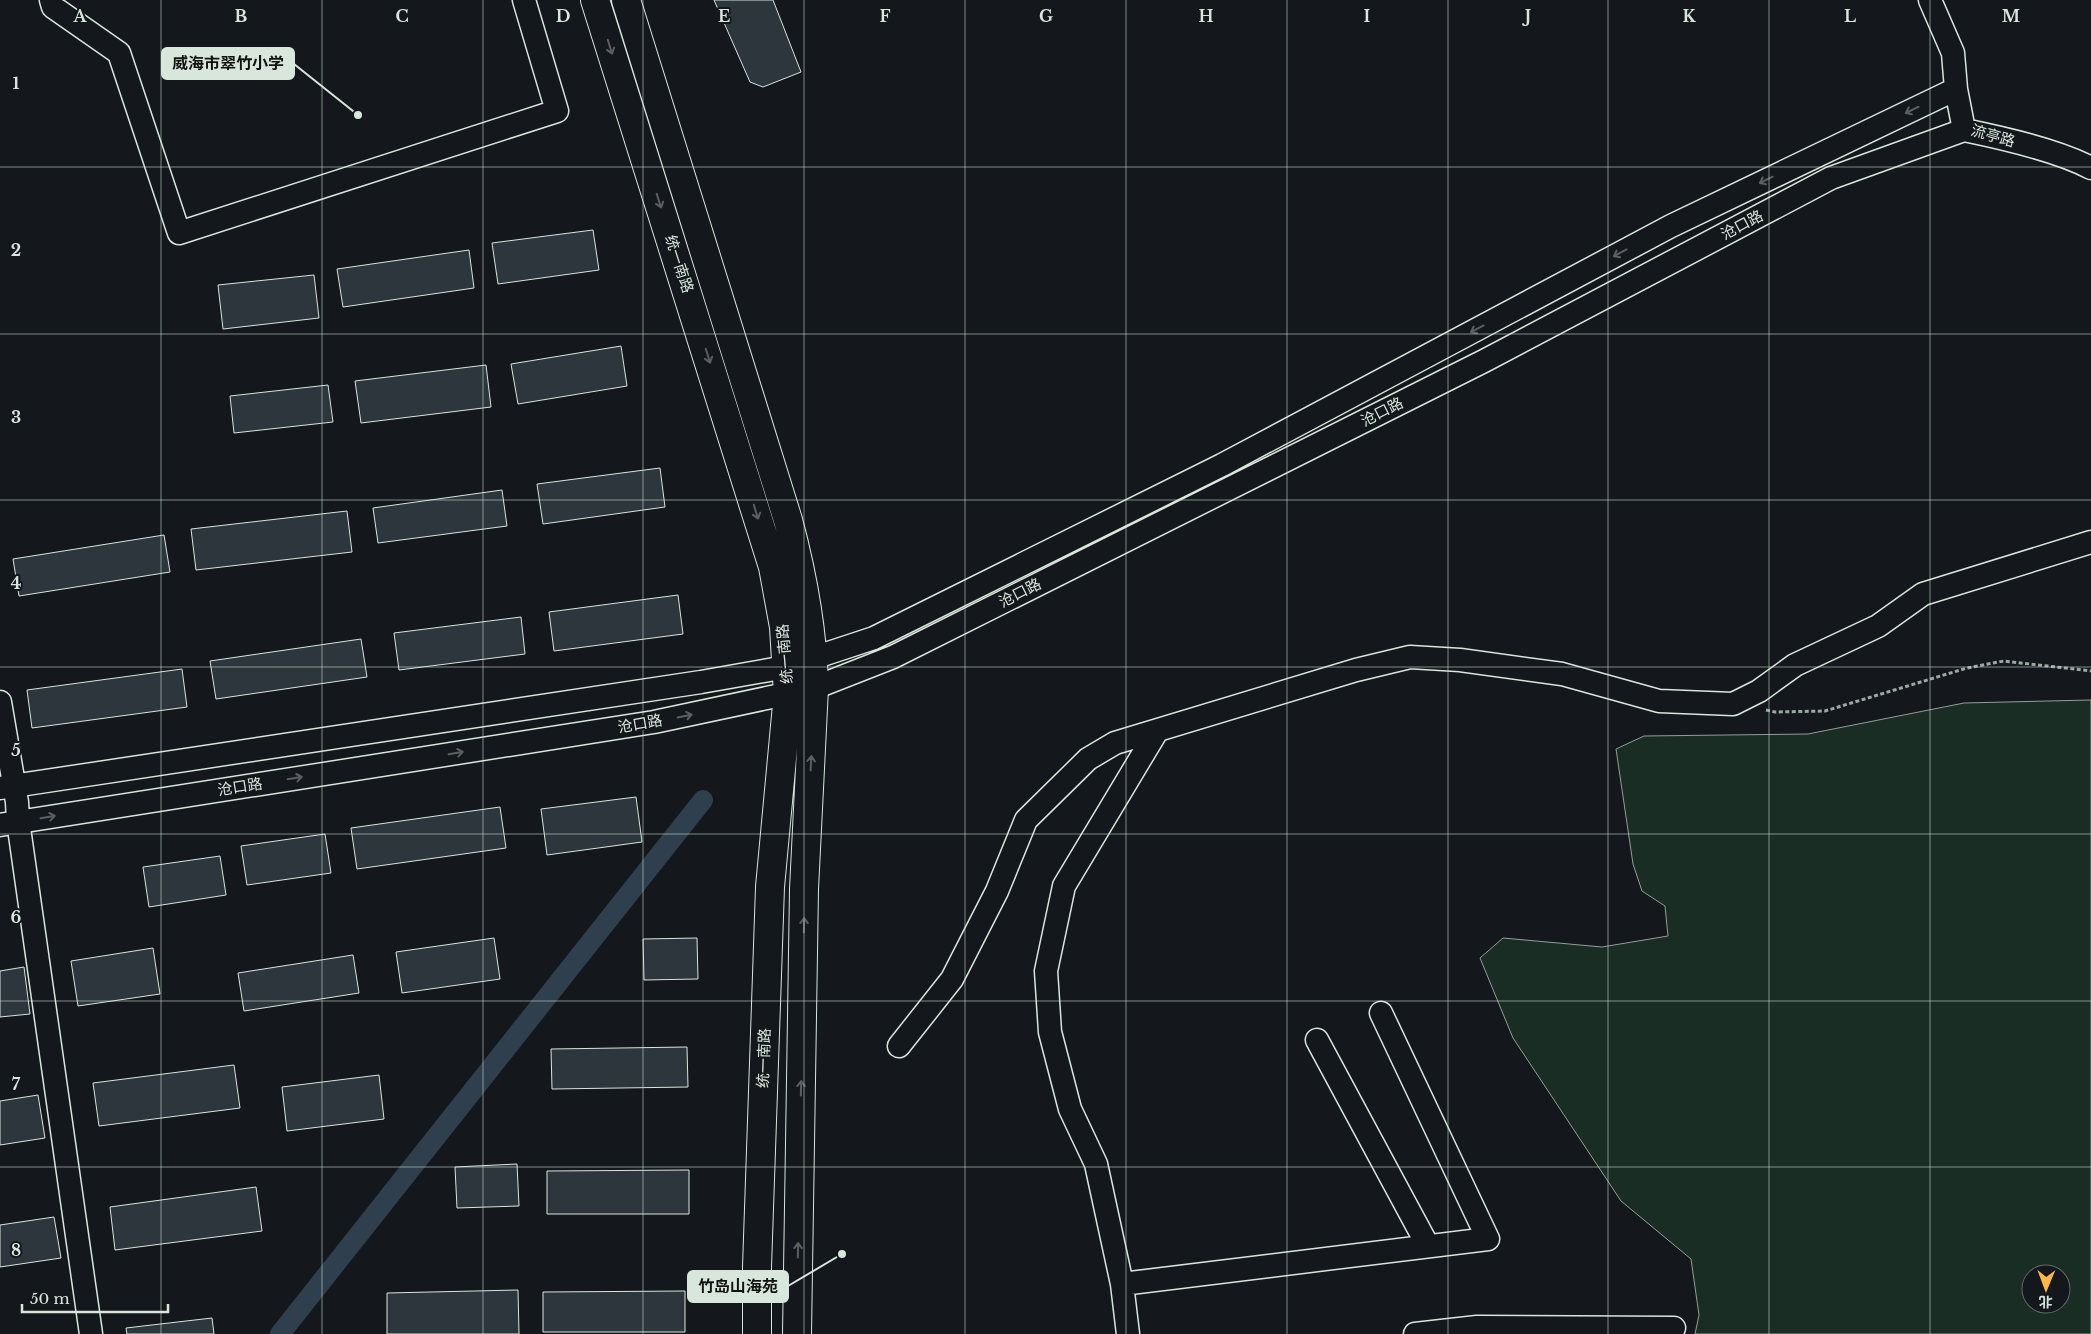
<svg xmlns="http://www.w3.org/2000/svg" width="2091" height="1334" viewBox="0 0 2091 1334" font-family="'Libre Baskerville','Noto Sans SC',serif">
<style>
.green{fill:#1a2d24;stroke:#939e99;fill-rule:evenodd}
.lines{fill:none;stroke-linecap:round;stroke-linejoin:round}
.canal{stroke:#2f3f4d;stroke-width:20}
.building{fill:#2c363c;stroke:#d8e6dc}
.minor-casing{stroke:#d8e6dc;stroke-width:25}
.major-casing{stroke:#d8e6dc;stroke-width:30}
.path{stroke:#9da8a2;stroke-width:3;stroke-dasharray:4 2.5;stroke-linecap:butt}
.minor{stroke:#14181c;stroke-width:22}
.major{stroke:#14181c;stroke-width:28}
.oneway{stroke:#59605f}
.grid{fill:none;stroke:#d8e6dc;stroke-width:1;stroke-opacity:0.55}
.labels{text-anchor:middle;stroke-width:4;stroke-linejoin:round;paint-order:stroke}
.street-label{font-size:15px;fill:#d8e6dc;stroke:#14181c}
.grid-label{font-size:16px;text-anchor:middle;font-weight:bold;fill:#d8e6dc;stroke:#14181c;stroke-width:4;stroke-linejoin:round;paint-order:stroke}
.leader{fill:none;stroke:#d8e6dc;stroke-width:2}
.callout-dot{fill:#d8e6dc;stroke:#14181c;stroke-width:2}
.callout{fill:#d8e6dc;stroke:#d8e6dc;stroke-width:2}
.callout-label{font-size:16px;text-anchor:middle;font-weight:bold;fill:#111}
</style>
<rect width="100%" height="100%" fill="#14181c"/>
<path class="green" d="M2091 700V1334H1695L1699 1315 1691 1259 1621 1201 1513 1038 1480 958 1503 938 1602 947 1668 936 1665 906 1642 891 1633 864 1616 749 1644 736 1808 734 1964 703ZM2031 1274H2061V1304H2031Z"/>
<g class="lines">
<path class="canal" d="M280 1334 703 800"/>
</g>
<path class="building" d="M714 0H773L801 72 763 87 750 82Z
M593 230 599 270 498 284 492 243Z
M469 250 474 288 343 307 337 269Z
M314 275 319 318 223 329 218 285Z
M621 346 627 386 518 404 511 364Z
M486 365 491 407 361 423 355 381Z
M328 385 333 422 234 433 230 396Z
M660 468 665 507 543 524 537 484Z
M502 490 507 526 378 543 373 508Z
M347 511 352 552 196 570 191 529Z
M164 535 170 572 19 596 13 559Z
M678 595 683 634 554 651 549 612Z
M521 617 525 654 399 670 394 633Z
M361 639 367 677 216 699 210 661Z
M182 669 187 707 32 728 27 690Z
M636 797 642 842 547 855 541 809Z
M500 807 506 848 357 869 351 828Z
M325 834 331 873 247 885 241 846Z
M220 856 226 895 149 907 143 867Z
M494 938 500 979 402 993 396 952Z
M697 938 698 979 644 980 643 939Z
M153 948 160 994 78 1006 71 961Z
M353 955 359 993 244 1011 238 973Z
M24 967 30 1014 0 1017V971Z
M687 1047 688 1087 552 1089 551 1049Z
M234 1065 240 1108 99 1126 93 1083Z
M379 1075 384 1119 287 1131 282 1087Z
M38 1095 45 1138 0 1145V1101Z
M517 1164 519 1206 457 1208 455 1167Z
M689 1170V1214H547V1171Z
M256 1187 262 1231 115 1250 110 1207Z
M54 1217 61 1258 0 1267V1225Z
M518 1290 519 1334H387V1293Z
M685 1291V1332H543V1292Z
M212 1318 214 1334H127L126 1328Z"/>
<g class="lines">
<g class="minor-casing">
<path id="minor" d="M51 0 53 7 119 53 179 233 557 111 524 0
M1930 0 1953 53 1956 89 1964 130C2003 138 2057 150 2091 168
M0 702 17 802 18 821 91 1334
M0 788 701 682 786 667 874 638 1222 465 1671 226 1956 89
M0 825 654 722 814 688 893 657 1484 361 1831 178 1964 130
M1317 1040 1428 1246
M899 1046 952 979 997 891 1026 820 1088 759 1115 743 1356 670 1410 657 1460 660 1562 674 1659 701 1733 704 1759 691 1795 665 1878 626 1923 594 2091 542
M1122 1284 1488 1239 1381 1013
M1128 1334 1122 1284 1096 1164 1070 1109 1050 1032 1046 971 1064 886 1157 731
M1415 1334 1477 1327 1674 1328"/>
</g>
<g class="major-casing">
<path id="major" d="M595 0 773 567 784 627 788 694 770 887 757 1267V1334
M626 0 788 520C803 576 813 631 814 688L804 889 797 1334"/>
</g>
<path class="path" d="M1766 710 1775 712 1825 711 1967 668 2004 661 2091 671"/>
<use href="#minor" class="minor"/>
<use href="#major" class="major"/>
</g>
<defs><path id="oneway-shaft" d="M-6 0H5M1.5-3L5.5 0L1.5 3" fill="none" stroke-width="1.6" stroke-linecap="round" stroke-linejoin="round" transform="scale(1.25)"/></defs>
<g class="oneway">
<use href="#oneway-shaft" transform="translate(610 47) rotate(73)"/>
<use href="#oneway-shaft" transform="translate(1912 110) rotate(154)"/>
<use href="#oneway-shaft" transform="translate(1766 180) rotate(154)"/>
<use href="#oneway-shaft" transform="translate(659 201) rotate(72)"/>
<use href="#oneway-shaft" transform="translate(1620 253) rotate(152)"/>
<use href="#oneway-shaft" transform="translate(1477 329) rotate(152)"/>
<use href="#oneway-shaft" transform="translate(708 356) rotate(73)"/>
<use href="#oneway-shaft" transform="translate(756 512) rotate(73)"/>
<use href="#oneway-shaft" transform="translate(685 716) rotate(-12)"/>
<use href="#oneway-shaft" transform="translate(456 753) rotate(-9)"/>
<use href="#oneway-shaft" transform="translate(811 763) rotate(-87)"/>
<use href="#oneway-shaft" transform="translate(295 778) rotate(-9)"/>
<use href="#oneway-shaft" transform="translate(48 817) rotate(-9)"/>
<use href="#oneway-shaft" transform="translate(804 925) rotate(-89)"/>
<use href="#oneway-shaft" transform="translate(801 1088) rotate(-89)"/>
<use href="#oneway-shaft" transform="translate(798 1250) rotate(-89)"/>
</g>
<path class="grid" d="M161 0V1334M322 0V1334M483 0V1334M643 0V1334M804 0V1334M965 0V1334M1126 0V1334M1287 0V1334M1448 0V1334M1608 0V1334M1769 0V1334M1930 0V1334M0 167H2091M0 334H2091M0 500H2091M0 667H2091M0 834H2091M0 1001H2091M0 1167H2091"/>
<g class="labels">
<g class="street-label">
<text transform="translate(1993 136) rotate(16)" y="5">流亭路</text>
<text transform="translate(1742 225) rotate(-28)" y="5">沧口路</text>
<text transform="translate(679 264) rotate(72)" y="5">统一南路</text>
<text transform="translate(1382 412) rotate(-27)" y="5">沧口路</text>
<text transform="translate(1020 593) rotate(-27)" y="5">沧口路</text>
<text transform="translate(785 654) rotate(-95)" y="5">统一南路</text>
<text transform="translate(640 724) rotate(-10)" y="5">沧口路</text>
<text transform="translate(240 787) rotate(-9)" y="5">沧口路</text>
<text transform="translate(764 1058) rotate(-88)" y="5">统一南路</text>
</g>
</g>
<g class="grid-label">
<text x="80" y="22">A</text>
<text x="241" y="22">B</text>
<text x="402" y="22">C</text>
<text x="563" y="22">D</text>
<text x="724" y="22">E</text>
<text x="885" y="22">F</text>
<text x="1046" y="22">G</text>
<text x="1206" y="22">H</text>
<text x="1367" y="22">I</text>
<text x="1528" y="22">J</text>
<text x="1689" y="22">K</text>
<text x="1850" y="22">L</text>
<text x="2011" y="22">M</text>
<text x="16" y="89">1</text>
<text x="16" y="256">2</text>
<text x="16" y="423">3</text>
<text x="16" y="589">4</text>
<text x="16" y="756">5</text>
<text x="16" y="923">6</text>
<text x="16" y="1090">7</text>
<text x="16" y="1256">8</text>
</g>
<path class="leader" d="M358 115L294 64M842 1254L788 1286"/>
<g class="callout-dot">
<circle cx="358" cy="115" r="5"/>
<circle cx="842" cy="1254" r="5"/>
</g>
<g class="callout">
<rect x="162" y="48" width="132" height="31" rx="5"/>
<rect x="688" y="1271" width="100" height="31" rx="5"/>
</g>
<g class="callout-label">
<text x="228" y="69">威海市翠竹小学</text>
<text x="738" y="1292">竹岛山海苑</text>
</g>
<g transform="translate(2046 1289) rotate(181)"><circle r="24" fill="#14181c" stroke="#626a69"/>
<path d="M0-4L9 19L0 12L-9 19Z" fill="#ffb74d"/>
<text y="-8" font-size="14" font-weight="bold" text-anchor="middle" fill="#d8e6dc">北</text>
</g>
<path d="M22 1304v8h146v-8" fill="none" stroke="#d8e6dc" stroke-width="2.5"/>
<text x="30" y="1304" font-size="15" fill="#d8e6dc" stroke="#14181c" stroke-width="4" paint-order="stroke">50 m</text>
</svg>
